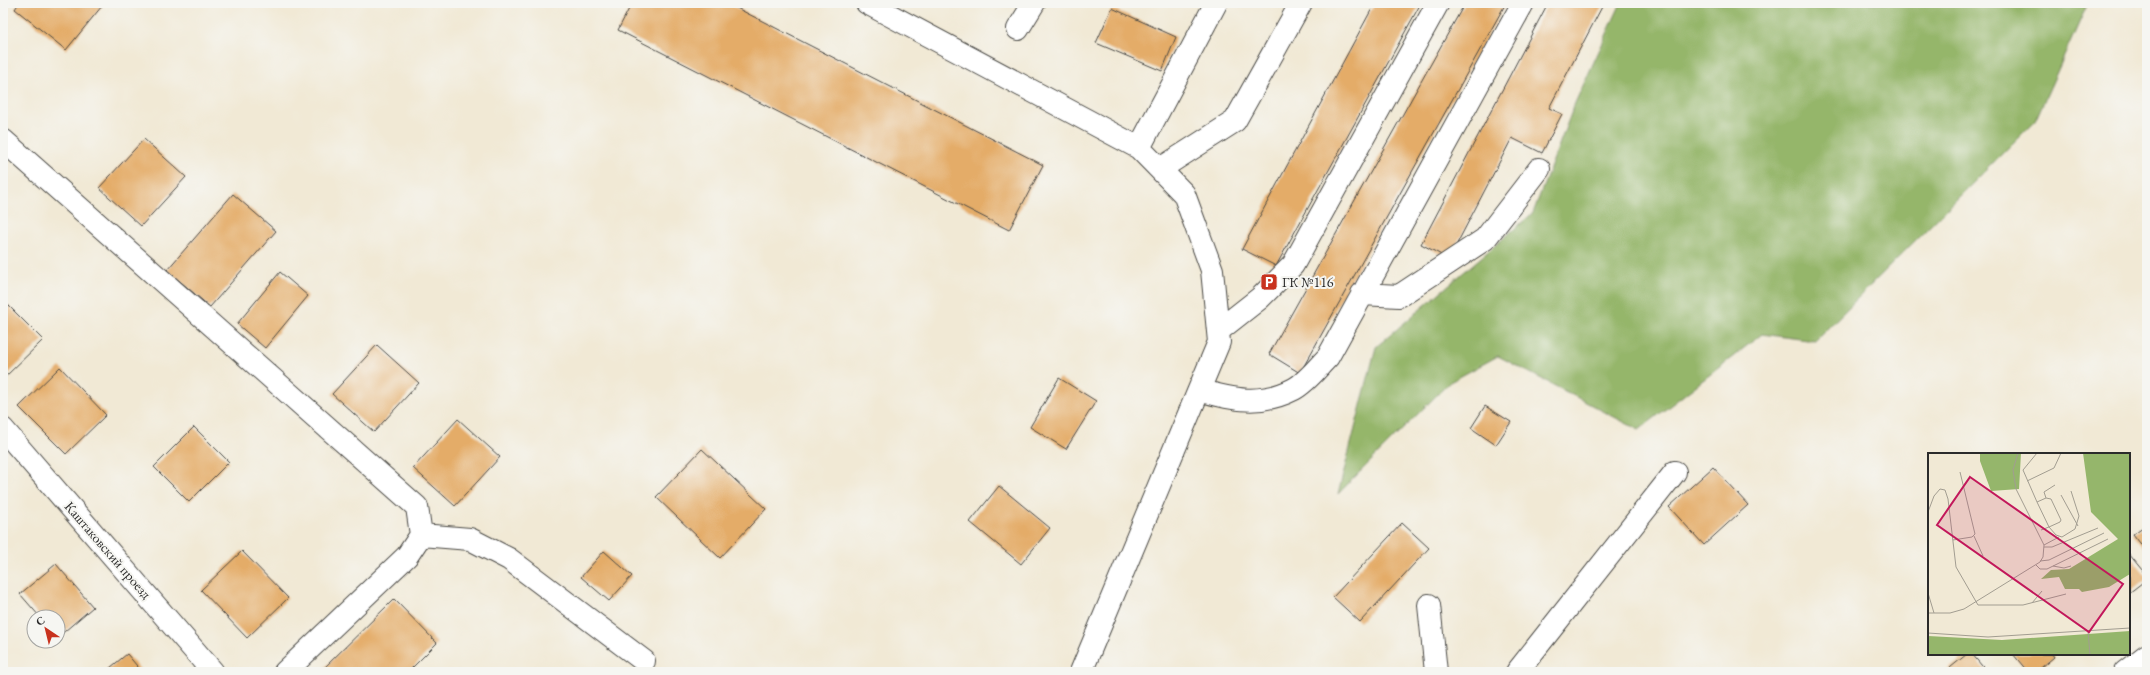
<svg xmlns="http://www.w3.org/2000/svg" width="2150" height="675" viewBox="0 0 2150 675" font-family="'EB Garamond',serif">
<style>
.forest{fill:#95b66b;stroke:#60704b}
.building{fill:#e4ac68}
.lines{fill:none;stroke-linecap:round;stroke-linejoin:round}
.minor-casing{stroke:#494844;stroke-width:24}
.minor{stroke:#fff;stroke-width:22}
.labels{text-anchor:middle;stroke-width:4;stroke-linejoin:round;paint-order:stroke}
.poi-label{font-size:14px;fill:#2b2b2b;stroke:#f6f6f2;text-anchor:start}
.street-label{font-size:14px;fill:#2b2b2b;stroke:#f6f6f2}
.inset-road{fill:none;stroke:#a29d91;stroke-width:1}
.view{fill:#c2185b;fill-opacity:0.15;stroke:#c2185b;stroke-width:2}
.inset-edge{fill:none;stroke:#2b2b2b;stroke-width:2}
</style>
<rect width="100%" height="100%" fill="#f6f6f2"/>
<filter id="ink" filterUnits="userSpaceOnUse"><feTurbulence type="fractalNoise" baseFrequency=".025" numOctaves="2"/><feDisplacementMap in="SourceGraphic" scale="8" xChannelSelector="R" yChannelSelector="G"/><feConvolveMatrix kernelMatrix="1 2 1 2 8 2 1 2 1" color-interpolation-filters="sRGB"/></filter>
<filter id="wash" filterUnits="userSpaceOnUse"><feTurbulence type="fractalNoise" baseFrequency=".012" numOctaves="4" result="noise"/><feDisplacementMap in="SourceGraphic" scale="16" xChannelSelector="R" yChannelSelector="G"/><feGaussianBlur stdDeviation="0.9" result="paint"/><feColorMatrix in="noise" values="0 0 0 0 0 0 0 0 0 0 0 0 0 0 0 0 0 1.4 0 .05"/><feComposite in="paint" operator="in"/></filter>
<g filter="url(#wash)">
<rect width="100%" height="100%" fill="#f1e9d5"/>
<path class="forest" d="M1621 3H2088L2035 121 1815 341 1762 334 1639 430 1498 356 1450 382 1338 494 1376 347 1533 213 1575 103Z"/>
<g id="blocks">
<path class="building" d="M19 3H98L102 6 66 50 15 9Z
M632 3H727L1043 165 1009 230 618 30Z
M1375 3H1421L1276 266 1242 249Z
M1465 3H1506L1300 373 1269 354Z
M1548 3H1604L1549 108 1562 114 1542 153 1512 138 1449 259 1421 244Z
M1112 8 1176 37 1162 71 1096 43Z
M144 139 186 177 141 226 99 188Z
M233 194 276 231 210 307 167 270Z
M280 272 308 296 265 348 237 324Z
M3 300 43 340 3 379Z
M377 345 419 383 374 432 332 394Z
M60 367 106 415 66 454 19 407Z
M1059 378 1096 401 1066 449 1030 427Z
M1485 406 1511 422 1496 445 1471 428Z
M458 419 500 457 455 506 413 468Z
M194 427 229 462 189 502 154 467Z
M702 449 766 509 720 558 656 497Z
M1713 467 1748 505 1704 545 1669 507Z
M999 486 1050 528 1021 564 970 522Z
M1402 523 1429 548 1360 622 1333 597Z
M2147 524V552L2133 534Z
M242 551 288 598 247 638 201 590Z
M604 551 632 576 609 601 581 577Z
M2129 554 2147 576V579L2129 593Z
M56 564 93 607 58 637V617H40L20 594Z
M394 599 437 643 408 672H320Z
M127 654 142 672H105Z
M1967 654H1972L1987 672H1945Z
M2013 654H2052L2054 657 2036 672H2028Z"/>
</g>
</g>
<g filter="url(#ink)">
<use href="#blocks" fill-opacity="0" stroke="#494844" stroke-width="1"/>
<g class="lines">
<g class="minor-casing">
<path id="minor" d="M867 3 1139 148 1184 194 1212 270 1219 342 1081 672
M1018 29 1034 3
M3 140 417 507 421 535 407 556 285 672
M1139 148 1216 3
M1160 169 1235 121 1301 3
M1362 294 1399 296 1485 239 1539 169
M1218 331 1260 298 1293 265 1438 3
M1199 390C1233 400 1261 406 1294 389 1307 382 1318 367 1328 357L1523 3
M3 429 213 672
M421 535 470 539 509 559 644 661
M1429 605 1436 672
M1517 672 1675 472
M2125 672 2147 655"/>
</g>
<use href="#minor" class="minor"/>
</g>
</g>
<defs>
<g id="parking-square" transform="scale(0.9)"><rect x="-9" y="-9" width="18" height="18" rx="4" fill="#c8321e" stroke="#f6f6f2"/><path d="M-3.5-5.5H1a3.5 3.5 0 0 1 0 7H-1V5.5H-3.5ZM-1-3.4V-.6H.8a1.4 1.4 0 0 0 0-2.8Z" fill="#fff"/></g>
</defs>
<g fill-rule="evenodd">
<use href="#parking-square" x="1269" y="282"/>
</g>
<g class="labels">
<g class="poi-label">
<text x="1282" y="287">ГК №116</text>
</g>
<g class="street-label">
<text transform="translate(108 550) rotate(49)" y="5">Каштаковский проезд</text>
</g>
</g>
<g transform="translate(1928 453)">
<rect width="202" height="202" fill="#f1e9d5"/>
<path d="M52 0H93L91 36 63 38 52 8ZM155 0H202V121L181 134 154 139 151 136H137L131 124 113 126 123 117 141 116 190 86 163 59ZM202 178V202H0V183L74 187Z" fill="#95b66b"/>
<path class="inset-road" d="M99 28 126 15 133 0M133 42 150 73M118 45 116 39 127 32M109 49 95 17 109 0M0 59 6 43 12 36 17 37 20 46 28 114 50 152H95L138 141M113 77 121 74 132 69 133 67 123 46 118 45 109 49 121 74 128 82 134 84 147 76 151 63 143 38M46 83 55 103M25 87 44 84 47 81 32 19M116 92 131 84M116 94H124L170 75M112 108 121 107 176 80M108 112 112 116H119L180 86M125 113 136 115 143 113M0 140 6 160M104 150 114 138M0 160H22L36 156 112 109 115 104 116 92 88 36 85 17 90 0M160 178 162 202M0 180 60 184 202 175"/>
<path class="view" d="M42 24 195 131 161 179 9 72Z"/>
<rect width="202" height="202" class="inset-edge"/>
</g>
<rect width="2150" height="675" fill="none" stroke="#f6f6f2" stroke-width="16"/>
<g transform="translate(46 629) rotate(325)"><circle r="19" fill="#f6f6f2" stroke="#a5a5a2"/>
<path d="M0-3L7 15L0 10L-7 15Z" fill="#c8321e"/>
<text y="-6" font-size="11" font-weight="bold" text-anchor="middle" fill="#2b2b2b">С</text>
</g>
</svg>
